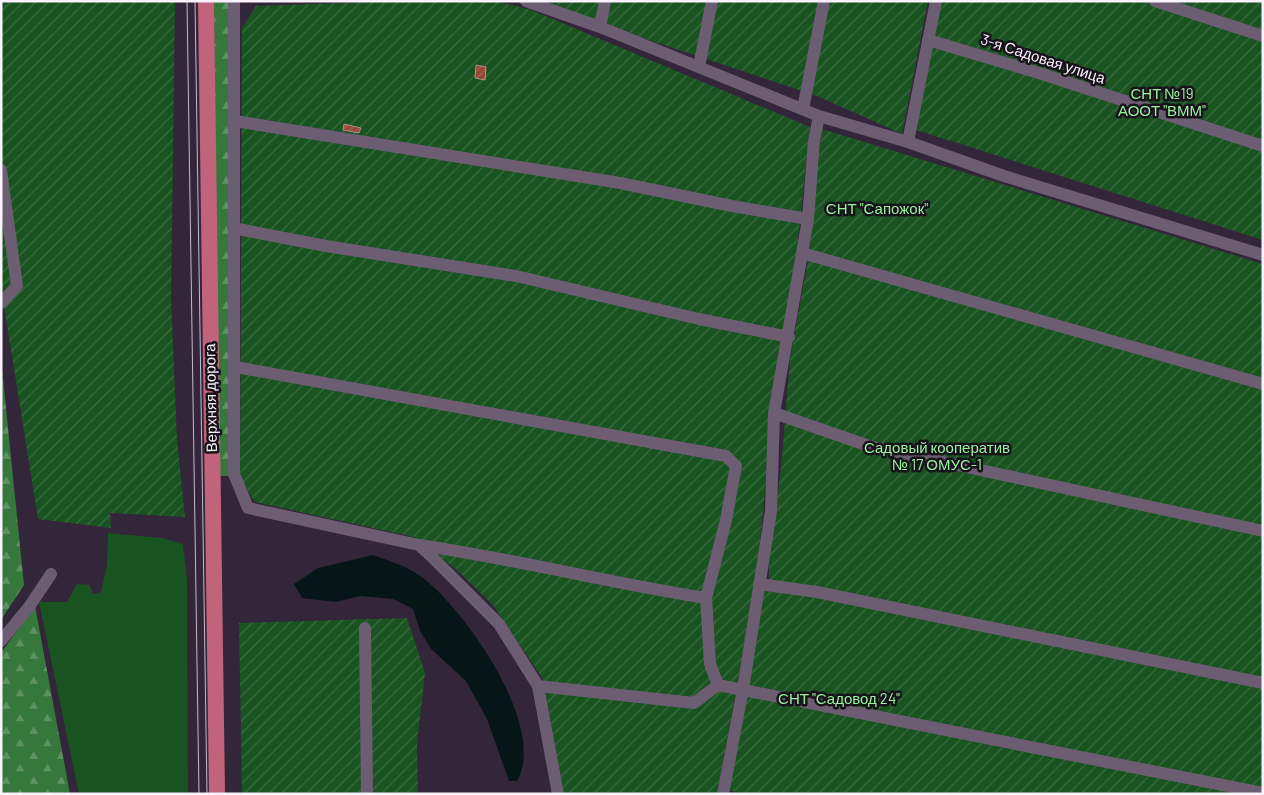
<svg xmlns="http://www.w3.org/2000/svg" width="1264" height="795" viewBox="0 0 1264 795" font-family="Barlow,sans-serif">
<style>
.grass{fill:#195320}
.forest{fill:url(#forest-firs)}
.garden{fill:url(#garden-furrows)}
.water{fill:#061618}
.building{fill:url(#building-hatch);stroke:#af9189}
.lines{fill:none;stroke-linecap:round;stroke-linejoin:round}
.minor{stroke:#6c5d73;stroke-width:12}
.major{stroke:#c1637b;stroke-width:16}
.tram{stroke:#c6bbca;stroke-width:1}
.labels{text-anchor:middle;stroke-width:5;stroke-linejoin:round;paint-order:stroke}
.street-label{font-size:15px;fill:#faf1fe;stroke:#18121b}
.park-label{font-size:15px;fill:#99f39e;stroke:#18121b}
</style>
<defs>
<pattern id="forest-firs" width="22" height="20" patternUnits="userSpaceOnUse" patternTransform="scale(1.25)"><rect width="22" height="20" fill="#36783c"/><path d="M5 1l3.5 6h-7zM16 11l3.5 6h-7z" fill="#5e9263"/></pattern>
<pattern id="garden-furrows" width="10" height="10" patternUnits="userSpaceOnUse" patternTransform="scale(1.25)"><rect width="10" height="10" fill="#195320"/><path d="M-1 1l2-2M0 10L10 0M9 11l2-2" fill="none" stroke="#3b6c41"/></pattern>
<pattern id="building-hatch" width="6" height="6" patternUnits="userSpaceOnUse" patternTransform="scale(1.25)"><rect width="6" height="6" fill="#974633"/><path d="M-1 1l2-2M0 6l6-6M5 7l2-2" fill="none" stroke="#a66152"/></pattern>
</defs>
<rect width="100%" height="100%" fill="#34263a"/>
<path class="grass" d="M108 533 162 538 183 544 187 579 188 794H79L39 602H67L77 584 90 585 93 594 101 592 107 565Z"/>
<path class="forest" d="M214 1H230L229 476H218Z
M1 359 24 585 1 620Z
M35 606 70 794H1V653Z"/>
<path class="garden" d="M1 1H175L171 298 177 440 185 517 110 513 111 528 38 519 1 287Z
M406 1H496L531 10 810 127 797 248 768 460 756 584 717 794H564L543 679 493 605 456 569 414 537 255 502 240 479 242 28 256 6Z
M545 1H928L902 134 817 96 604 25Z
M941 1H1263V240L916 130Z
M822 129 1263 264V379L808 252Z
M808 260 1263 387V678L769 580V561L781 469 790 359Z
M768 587 1263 689V794H745L728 790 761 595Z
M407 618 425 673 417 744 418 794H242L239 623Z"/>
<path class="water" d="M373 555C387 560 403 565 416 573 461 602 549 727 517 781H509L487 719 466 681 431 649 420 631 413 609 393 599 360 596 336 602 302 598 294 584 318 568Z"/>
<path class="building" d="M476 65 486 67 485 80 475 78Z
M344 124 361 128 359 133 343 130Z"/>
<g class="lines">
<path class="minor" d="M234 1V474L248 508 419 545 430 555 499 624 538 686 558 794
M526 1 600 27 819 116 908 142 1004 176 1263 255
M1155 1 1263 36
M600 27 605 1
M928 40 1042 74 1263 146
M699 67 712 1
M803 109 824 1
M235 121 620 183 732 206 808 219
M908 142 936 1
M1 170 17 286 1 303
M233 228 326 246 516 276 699 319 789 337
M802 253 1263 384
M236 367 726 456 736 466 726 520 706 598
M774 413 869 446 1263 531
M419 545C515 559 610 583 706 598L710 664 718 685 1263 793
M759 584 817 592 1263 683
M365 628 367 794
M1 641 29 607 51 574
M538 686 694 703 718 685
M723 794 743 689 771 511 774 413 808 219 814 141 819 116"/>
<path class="major" d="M206 1 217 794"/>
<path class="tram" d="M187 1 199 794
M195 1 207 794"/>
</g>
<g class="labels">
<g class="street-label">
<text transform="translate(1043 59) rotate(18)" y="5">3-я Садовая улица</text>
<text transform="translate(211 398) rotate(-91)" y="5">Верхняя дорога</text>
</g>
<g class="park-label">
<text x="1162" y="99">СНТ №19<tspan x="1162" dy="17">АООТ "ВММ"</tspan></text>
<text x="877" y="214">СНТ "Сапожок"</text>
<text x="937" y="453">Садовый кооператив<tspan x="937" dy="17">№ 17 ОМУС-1</tspan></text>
<text x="839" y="704">СНТ "Садовод 24"</text>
</g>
</g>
<rect width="1264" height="795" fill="none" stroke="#faf1fe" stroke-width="5"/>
</svg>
